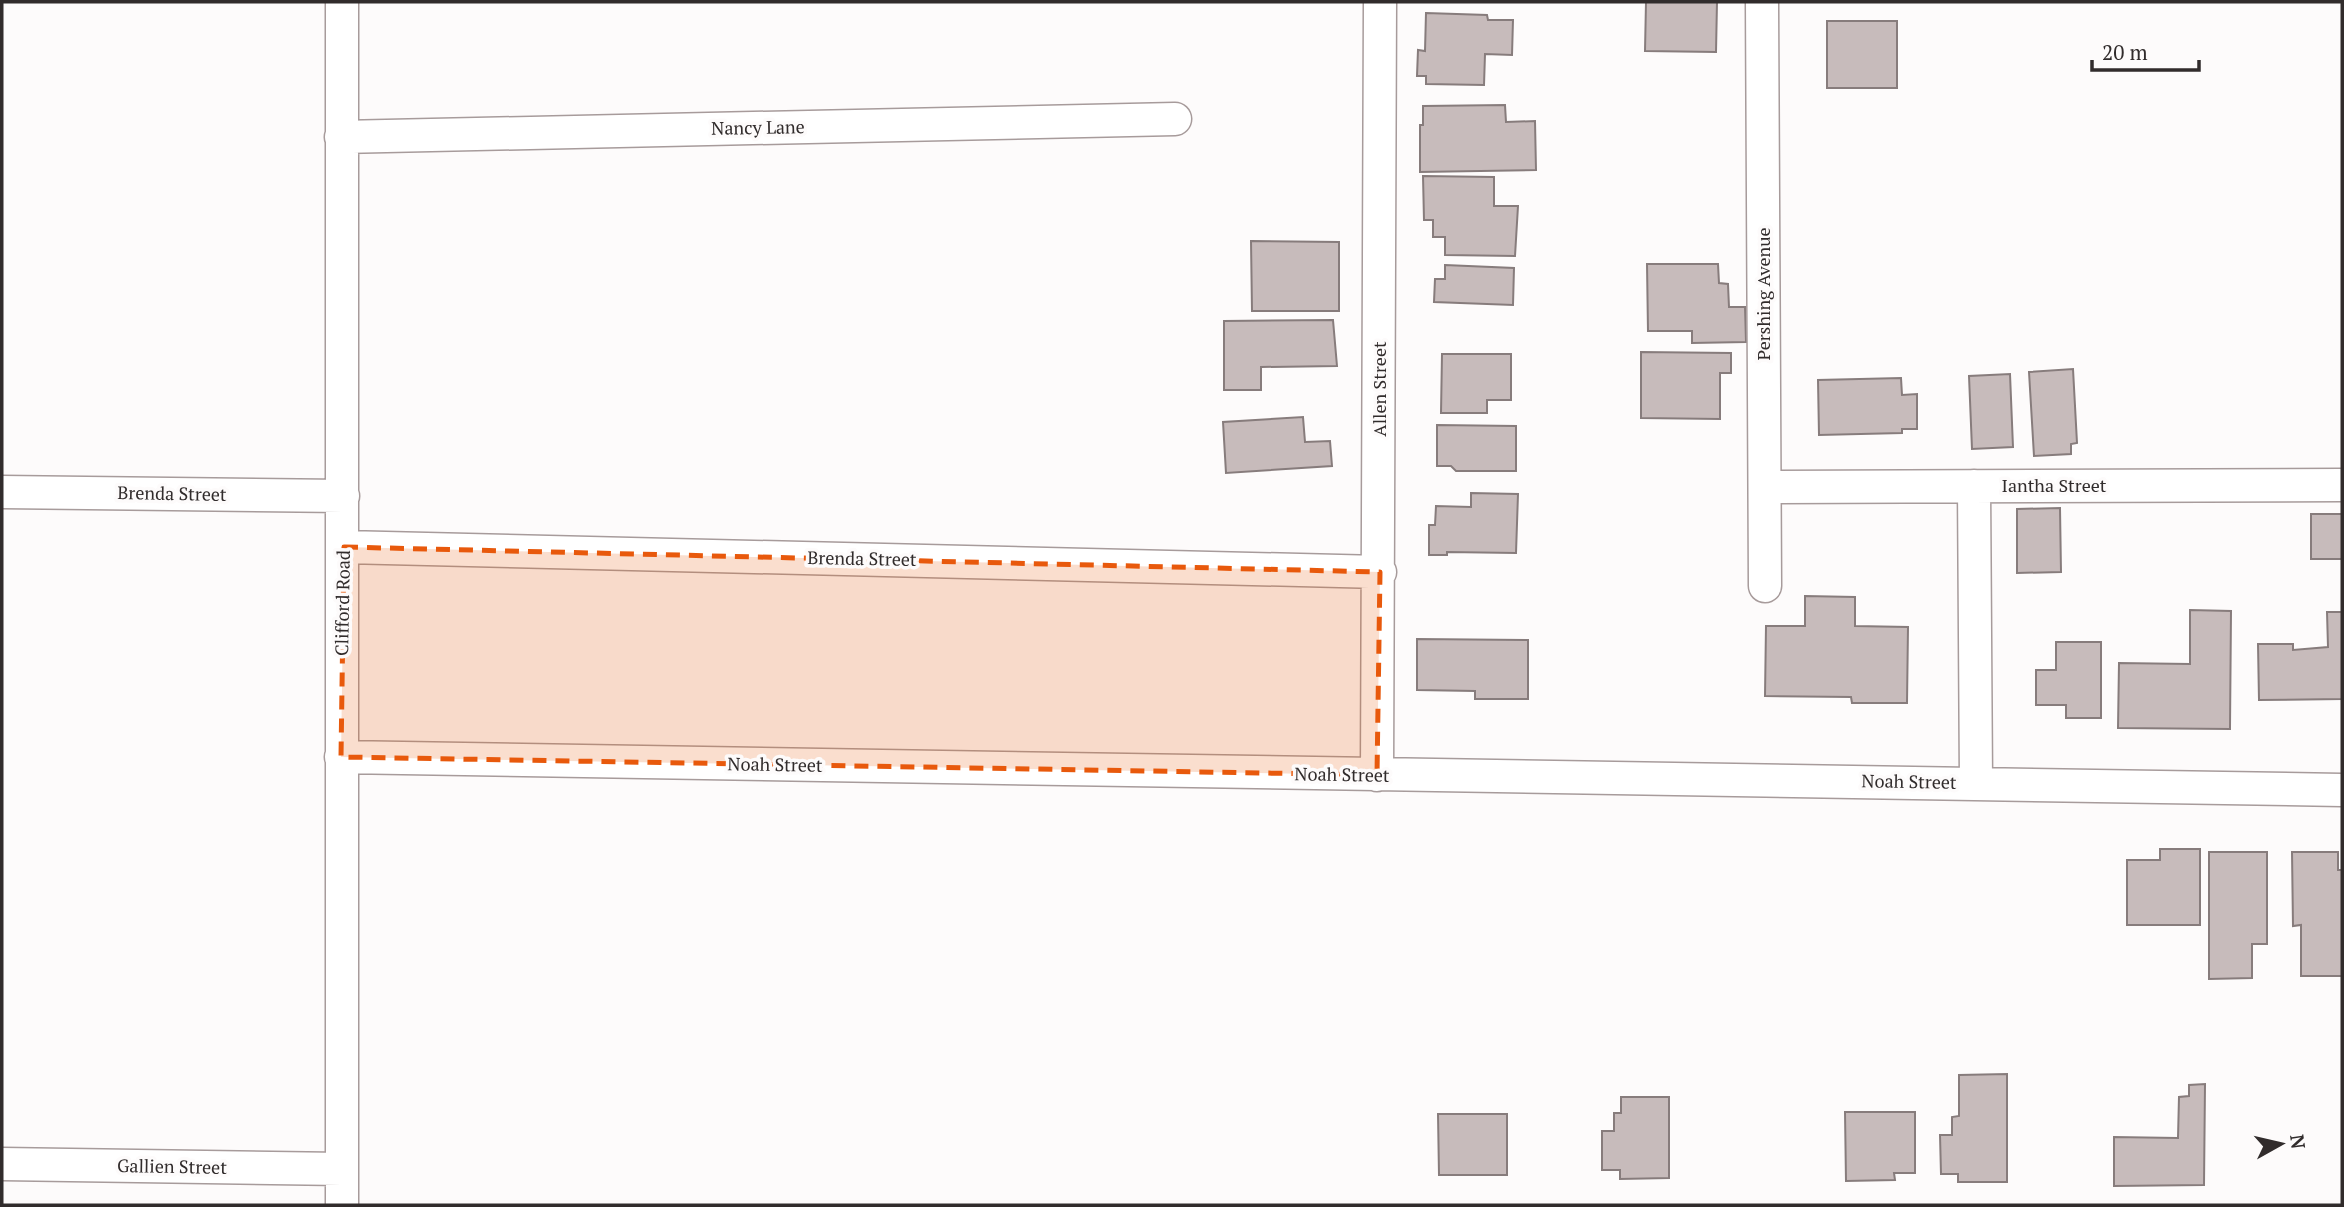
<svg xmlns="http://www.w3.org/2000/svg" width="2344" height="1207" viewBox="0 0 2344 1207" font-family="'PT Serif',serif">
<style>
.building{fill:#c7bbbb;stroke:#877c7c;stroke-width:2}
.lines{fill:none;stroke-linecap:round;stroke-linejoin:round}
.street-casing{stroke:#a79b9b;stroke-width:35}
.street{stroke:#fff;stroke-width:32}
.marked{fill:#e8590c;fill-opacity:0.2;stroke:#e8590c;stroke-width:5;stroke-dasharray:14 9;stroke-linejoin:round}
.labels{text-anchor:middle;stroke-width:7;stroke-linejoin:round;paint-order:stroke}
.street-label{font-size:18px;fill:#312c2c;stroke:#fdfbfb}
</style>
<rect width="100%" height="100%" fill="#fdfbfb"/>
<path class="building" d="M1646 2H1717L1716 52 1645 51Z
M1426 13 1487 15 1488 20H1513L1512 55 1485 54 1484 85 1426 84V76H1417L1418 50 1425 51Z
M1827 21H1897V88H1827Z
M1505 105 1506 122 1535 121 1536 170 1420 172V125H1423V106Z
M1423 176 1494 177V206H1518L1515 256 1445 255V237H1433V220H1424Z
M1251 241 1339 242V311H1252Z
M1647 264H1718L1719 283 1728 284 1729 307H1745L1746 342 1692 343V331H1648Z
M1445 265 1514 268 1513 305 1434 302 1435 279H1445Z
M1333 320 1337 366 1261 367V390H1224V321Z
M1641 352 1731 353V373H1720V419L1641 418Z
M1442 354H1511V400H1487V413H1441Z
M2073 369 2077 443 2071 444V454L2034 456 2029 372Z
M2010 374 2013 447 1972 449 1969 376Z
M1901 378 1902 395 1917 394V429H1902V433L1819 435 1818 380Z
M1303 417 1305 442 1330 441 1332 466 1226 473 1223 422Z
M1437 425 1516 426V471H1456L1451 466H1437Z
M1471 493 1518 494 1516 553 1447 552V555H1429V525H1435L1436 506 1471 507Z
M2060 508 2061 572 2017 573V509Z
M2311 514H2342V559H2311Z
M1805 596 1855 597V626L1908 627 1907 703H1852L1851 697 1765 696 1766 626H1805Z
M2190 610 2231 611 2230 729 2118 728 2119 663 2190 664Z
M2327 612H2342V699L2259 700 2258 644H2293V650L2328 647Z
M1417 639 1528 640V699H1475V691L1417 690Z
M2056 642H2101V718H2066V705H2036V670H2056Z
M2160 849H2200V925H2127V860H2160Z
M2209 852H2267V944H2252V978L2209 979Z
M2292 852H2338V870H2342V976H2301V925L2293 926Z
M2007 1074V1182H1958V1174H1941L1940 1135H1952V1117L1959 1116V1075Z
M2205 1084 2204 1185 2114 1186V1137L2178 1138 2179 1097 2189 1096V1085Z
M1621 1097H1669V1178L1620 1179V1170H1602V1131H1614V1113H1621Z
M1845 1112H1915V1173H1894L1895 1180 1846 1181Z
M1438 1114H1507V1175H1439Z"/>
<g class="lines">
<g class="street-casing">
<path id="street" d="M342 2V1205
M1762 2 1765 586
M341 137 1175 119
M1974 486 1976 783
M1765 487 2342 485
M2 492 343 496
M344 547 1380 572
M341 757 2342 790
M1377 775 1380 2
M2 1164 342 1169"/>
</g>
<use href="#street" class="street"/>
</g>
<path class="marked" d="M344 547 1380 572 1377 775 341 757Z"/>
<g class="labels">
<g class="street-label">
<text transform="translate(758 128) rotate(-1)" y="6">Nancy Lane</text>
<text transform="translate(1764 294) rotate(-90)" y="6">Pershing Avenue</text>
<text transform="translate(1380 389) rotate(-90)" y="6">Allen Street</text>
<text x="2054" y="492">Iantha Street</text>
<text transform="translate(172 494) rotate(1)" y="6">Brenda Street</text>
<text transform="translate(862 559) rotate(1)" y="6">Brenda Street</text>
<text transform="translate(343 603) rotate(-89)" y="6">Clifford Road</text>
<text transform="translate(775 765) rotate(1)" y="6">Noah Street</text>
<text transform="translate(1342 775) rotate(1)" y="6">Noah Street</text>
<text transform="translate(1909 782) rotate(1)" y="6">Noah Street</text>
<text transform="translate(172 1167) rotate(1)" y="6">Gallien Street</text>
</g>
</g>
<rect width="2344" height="1207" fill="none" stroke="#312c2c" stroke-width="7"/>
<g transform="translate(2281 1144) rotate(82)" stroke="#fdfbfb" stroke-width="5" paint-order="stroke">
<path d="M0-5L12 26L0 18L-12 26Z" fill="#312c2c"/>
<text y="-10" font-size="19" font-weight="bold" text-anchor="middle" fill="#312c2c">N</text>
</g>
<path d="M2092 60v10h107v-10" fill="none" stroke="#312c2c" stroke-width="3.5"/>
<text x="2102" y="60" font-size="21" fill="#312c2c" stroke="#fdfbfb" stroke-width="5" paint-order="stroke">20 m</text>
</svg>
